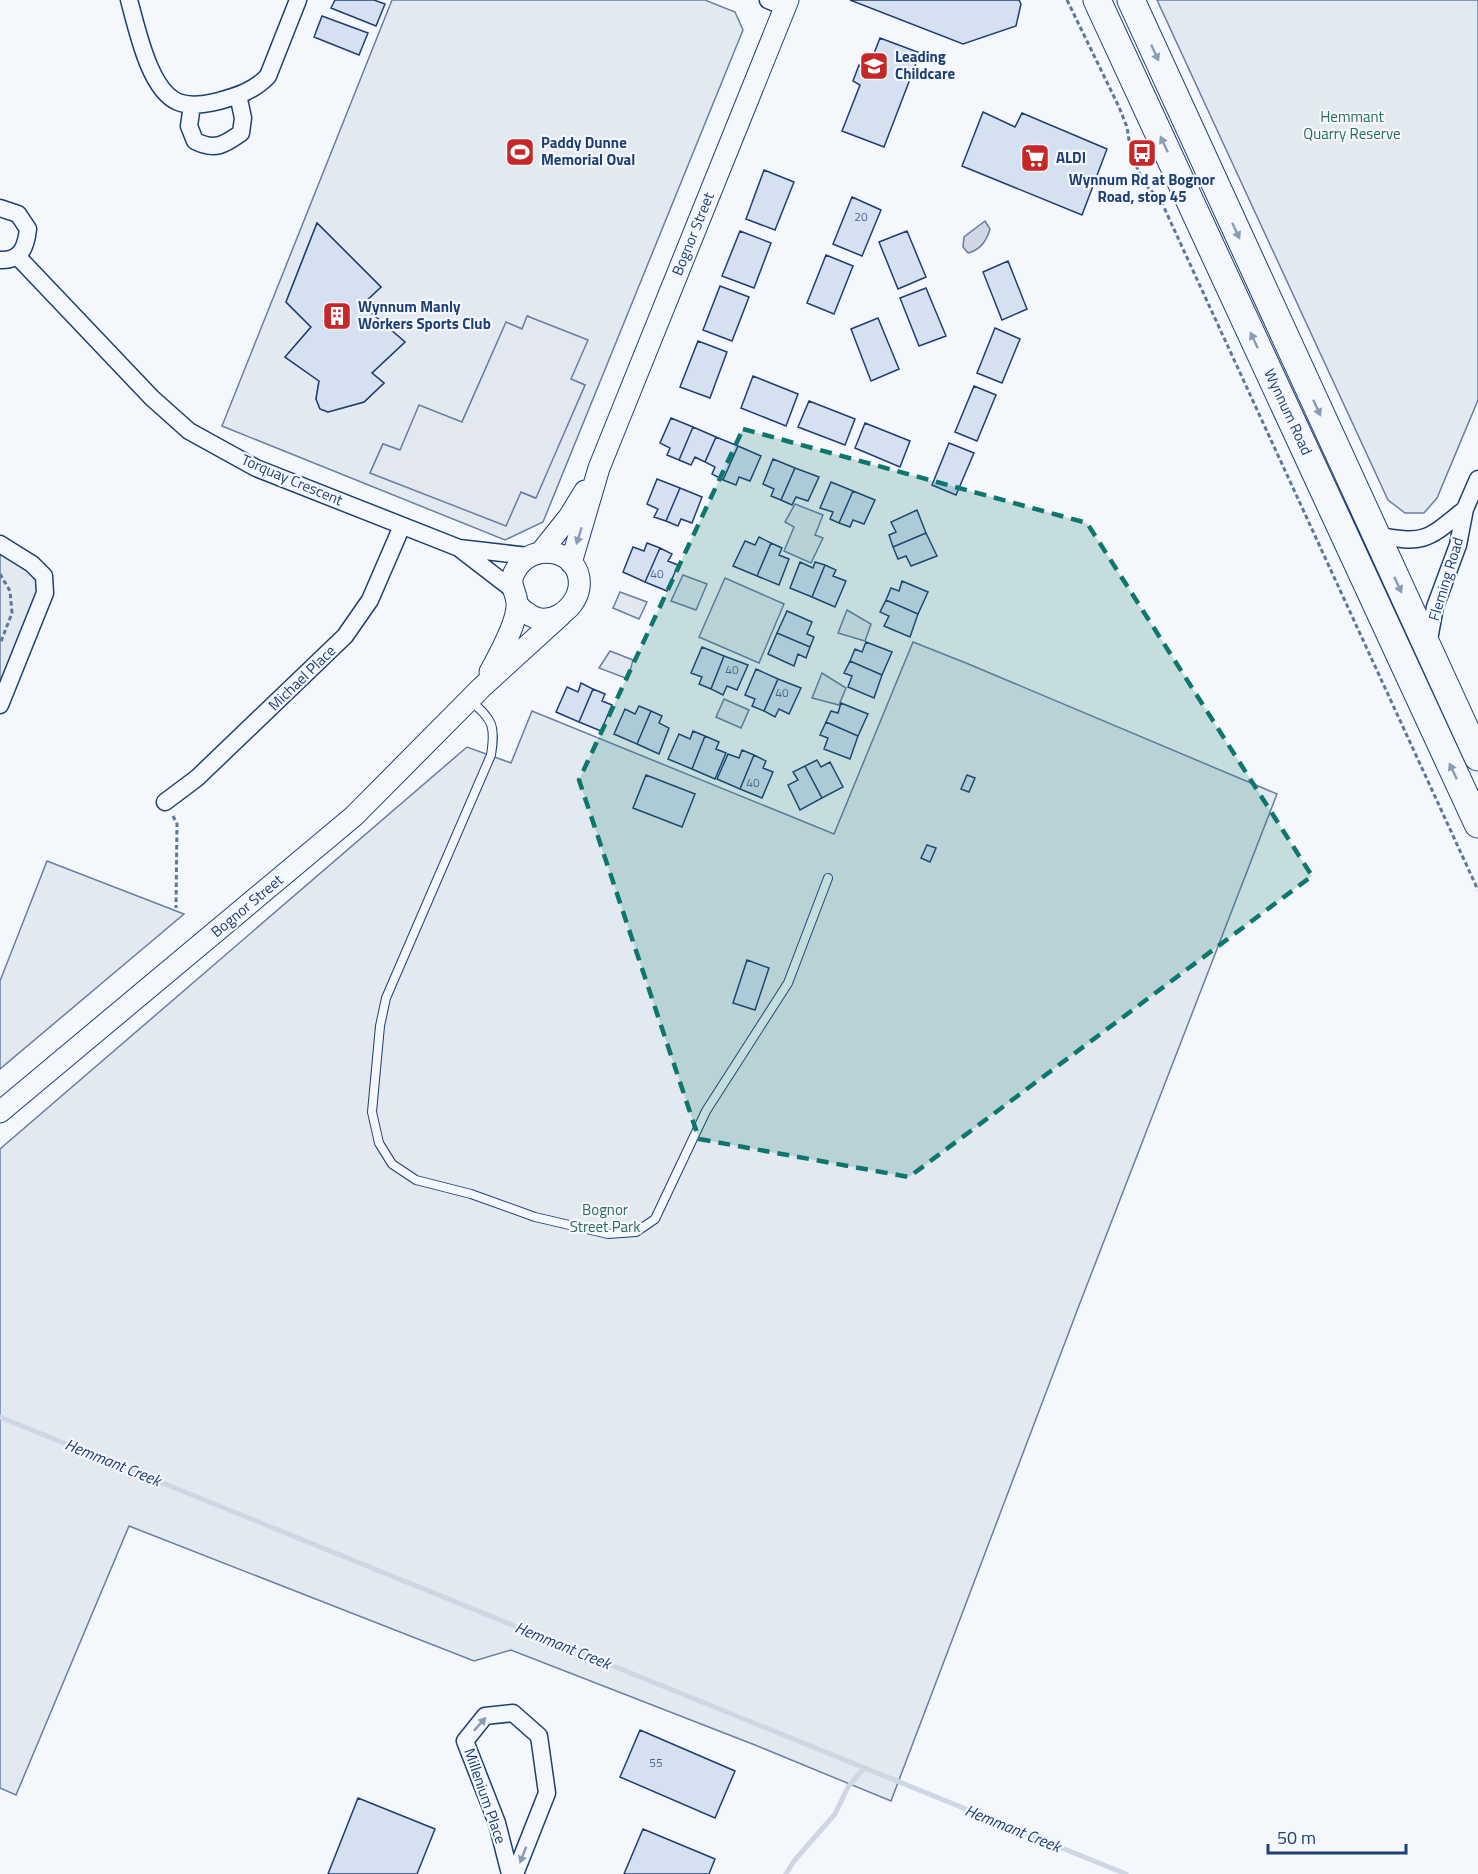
<svg xmlns="http://www.w3.org/2000/svg" width="1478" height="1874" viewBox="0 0 1478 1874" font-family="'Titillium Web',sans-serif">
<style>
.green{fill:#e3e9f0;stroke:#687fa3;stroke-width:1.5;fill-rule:evenodd}
.parking{fill:#e3e8f0;stroke:#687fa3;stroke-width:1.5}
.water{fill:#cfd7e4;stroke:#687fa3;stroke-width:1.5}
.lines{fill:none;stroke-linecap:round;stroke-linejoin:round}
.stream{stroke:#cfd7e4;stroke-width:5}
.building{fill:#d5e0f0;stroke:#1d3f73;stroke-width:1.5}
.service-casing{stroke:#1d3f73;stroke-width:10}
.minor-casing{stroke:#1d3f73;stroke-width:19}
.tertiary-casing{stroke:#1d3f73;stroke-width:23}
.primary-casing{stroke:#1d3f73;stroke-width:29}
.path{stroke:#5e769c;stroke-width:3;stroke-dasharray:4.5 3;stroke-linecap:butt}
.service{stroke:#f4f7fb;stroke-width:8}
.minor{stroke:#f4f7fb;stroke-width:16}
.tertiary{stroke:#f4f7fb;stroke-width:21}
.primary{stroke:#f4f7fb;stroke-width:27}
.oneway{fill:#889bb7}
.marked{fill:#0f766e;fill-opacity:0.2;stroke:#0f766e;stroke-width:4.5;stroke-dasharray:12 8;stroke-linejoin:round}
.labels{text-anchor:middle;stroke-width:4.5;stroke-linejoin:round;paint-order:stroke}
.number-label{font-size:12px;fill:#4b6792}
.poi-label{font-size:15px;font-weight:bold;fill:#1d3f73;stroke:#f4f7fb;text-anchor:start}
.park-label{font-size:15px;fill:#2c6c60;stroke:#f4f7fb}
.street-label{font-size:15px;fill:#1d3f73;stroke:#f4f7fb}
.water-label{font-size:16px;font-style:italic;fill:#1d3f73;stroke:#f4f7fb}
</style>
<rect width="100%" height="100%" fill="#f4f7fb"/>
<path class="green" d="M392 0H705L735 12 743 30 543 522 505 540 222 426ZM317 223 381 287 362 305 405 342 372 373 384 383 364 402 328 412 320 409 316 399 319 381 285 357 311 327 286 302ZM528 316 570 379 585 385 535 498 521 492 370 473 383 444 399 450 462 422 506 323 522 329Z
M1157 0H1478V400L1437 498 1424 513H1405L1388 500Z
M0 544 44 576 0 705Z
M725 578 784 604 759 663 699 637Z
M913 642 966 663 1277 794 1080 1303 891 1801 755 1745 511 1650 474 1661 129 1526 16 1795 0 1788V1149L467 747 511 763 532 711 834 834Z
M47 861 184 914 0 1069V981Z"/>
<path class="parking" d="M527 316 588 340 571 379 585 385 536 498 521 492 506 526 370 473 383 444 400 450 419 405 462 422 506 322 522 329Z
M795 504 823 515 815 535 823 538 811 563 784 551 794 527 785 522Z
M683 575 707 584 696 610 671 601Z
M620 592 647 602 639 619 613 608Z
M847 610 871 624 865 641 838 633Z
M610 651 633 660 628 679 599 668Z
M822 673 846 688 839 705 812 698Z
M724 699 749 710 741 728 716 717Z"/>
<path class="water" d="M985 221 990 229C987 240 980 250 968 253L963 247 964 237Z"/>
<g class="lines">
<path class="stream" d="M0 1417 1126 1874
M786 1874 794 1861 835 1814 848 1787 864 1768"/>
</g>
<path class="building" d="M335 0H374L385 4 376 26 331 8Z
M850 0H1019L1021 4 1016 26 963 44Z
M322 16 368 33 359 55 314 37Z
M880 38 920 53 884 147 842 131 860 85 853 81 859 65 868 69Z
M983 112 1015 127 1022 113 1107 149 1082 215 962 166Z
M764 170 794 182 775 230 746 219Z
M852 197 881 210 862 256 833 244Z
M317 223 381 287 362 305 405 342 372 373 384 383 364 402 328 412 320 409 316 399 319 381 285 357 311 327 286 302Z
M740 231 771 243 754 288 722 276Z
M907 231 926 277 898 289 879 242Z
M826 255 853 266 834 314 807 303Z
M1008 261 1027 309 1002 320 983 272Z
M720 286 749 297 732 341 703 330Z
M926 288 946 336 919 346 900 298Z
M878 318 899 369 871 381 851 329Z
M995 328 1020 339 1002 383 977 373Z
M698 341 727 352 710 398 680 387Z
M753 376 798 394 786 426 741 408Z
M974 386 996 395 977 441 955 432Z
M809 401 855 419 845 445 798 427Z
M671 418 693 427 679 460 667 455 670 448 660 443Z
M865 423 910 441 900 467 855 448Z
M693 427 716 437 705 462 695 457 691 465 679 460Z
M716 437 738 446 723 480 712 474 715 467 705 462Z
M949 443 974 453 956 495 932 485Z
M738 446 761 456 750 481 739 477 736 485 723 480Z
M773 459 795 468 781 500 771 496 774 489 763 484Z
M795 468 819 477 808 501 796 497 792 505 781 500Z
M657 479 680 488 666 521 654 517 658 509 647 504Z
M831 482 853 491 839 523 830 519 833 512 820 508Z
M680 488 702 497 692 523 681 519 678 526 666 521Z
M853 491 875 500 864 524 853 520 850 527 839 523Z
M917 510 926 533 893 547 889 535 896 532 891 522Z
M926 533 937 556 911 566 906 556 898 559 893 547Z
M759 537 771 543 757 576 733 566 745 541 755 545Z
M647 543 660 548 645 582 623 572 633 547 644 551Z
M771 543 782 548 779 555 789 559 779 585 757 576Z
M660 548 672 554 668 561 678 565 667 591 645 582Z
M800 562 813 568 815 562 825 565 812 597 790 588Z
M825 565 836 570 833 576 846 581 835 607 812 597Z
M902 581 928 592 918 614 886 600 891 588 899 591Z
M886 600 918 614 910 637 884 626 889 616 880 612Z
M787 611 812 622 807 634 814 637 810 647 777 633Z
M777 633 810 647 806 658 798 654 794 666 768 654Z
M866 642 892 652 882 675 850 661 855 649 862 652Z
M702 647 724 656 711 689 699 684 702 677 691 673Z
M724 656 748 665 737 690 727 686 723 695 711 689Z
M850 661 882 675 874 698 848 687 852 676 844 673Z
M756 669 778 679 764 711 752 706 755 699 745 695Z
M778 679 801 688 789 714 779 709 775 717 764 711Z
M581 683 593 689 579 722 556 712 567 687 578 692Z
M593 689 605 694 602 701 612 705 601 731 579 722Z
M841 703 868 714 858 736 826 722 831 711 838 713Z
M639 706 651 711 637 744 614 734 625 709 635 714Z
M651 711 662 716 659 723 669 728 659 754 637 744Z
M826 722 858 736 850 759 824 749 828 738 820 735Z
M693 731 705 736 692 769 668 759 679 734 690 739Z
M705 736 719 742 716 749 726 753 715 779 692 769Z
M742 750 754 755 740 789 717 779 728 754 739 758Z
M754 755 766 761 763 768 773 772 762 798 740 789Z
M817 760 821 767 830 762 843 787 822 798 805 766Z
M805 766 822 798 800 810 788 785 798 780 793 772Z
M646 775 695 794 682 827 633 808Z
M967 775 975 778 969 792 961 789Z
M927 845 936 848 930 862 921 858Z
M747 960 769 968 755 1010 733 1003Z
M640 1730 735 1771 715 1818 620 1777Z
M358 1798 435 1829 417 1874H328Z
M643 1829 715 1859 709 1874H624Z"/>
<g class="lines">
<g class="service-casing">
<path id="service" d="M470 700C492 720 496 724 491 755L386 998 380 1026 372 1112 379 1143 392 1164 416 1180 471 1194 535 1217 608 1234 636 1232 655 1219 706 1111 788 983 828 878"/>
</g>
<g class="minor-casing">
<path id="minor" d="M129 0C137 28 149 90 178 102 191 107 206 104 219 101 237 96 254 91 268 76L298 0
M768 0 785 7
M192 105 189 126 195 141C215 151 224 145 241 133L243 118 238 95
M0 208 18 214 28 229C26 247 21 261 0 260
M17 256 152 398 189 431 256 468 459 548 528 556
M1375 535C1425 544 1426 541 1465 509
M0 544 32 564 44 576 45 593 0 705
M460 549 512 589
M1428 645 1435 607 1458 545 1465 509 1478 479
M165 802 197 778 345 636 370 600 402 526
M510 1874 497 1823 465 1741 485 1716 513 1713 539 1736 547 1793 515 1874"/>
</g>
<g class="tertiary-casing">
<path id="tertiary" d="M541 552 569 517 585 491
M571 563 599 468 788 0
M490 672C499 655 518 622 517 604 517 592 508 585 514 573 531 538 584 550 579 588 575 611 547 629 527 613 523 611 520 607 517 604
M0 1112 354 816 482 687 561 615"/>
</g>
<g class="primary-casing">
<path id="primary" d="M1097 0 1478 824
M1131 0 1478 757"/>
</g>
<path class="path" d="M1067 0 1119 107 1127 127 1131 153 1143 182 1161 201 1478 890
M0 574 10 591 12 613 0 644
M173 816 177 824 176 908"/>
<use href="#service" class="service"/>
<use href="#minor" class="minor"/>
<use href="#tertiary" class="tertiary"/>
<use href="#primary" class="primary"/>
</g>
<defs><path id="oneway-solid" d="M-6-.8H1V-3.2L6.5 0L1 3.2V.8H-6Z" transform="scale(1.5)"/></defs>
<g class="oneway">
<use href="#oneway-solid" transform="translate(1155 53) rotate(65)"/>
<use href="#oneway-solid" transform="translate(1164 144) rotate(-115)"/>
<use href="#oneway-solid" transform="translate(1236 231) rotate(65)"/>
<use href="#oneway-solid" transform="translate(1254 340) rotate(-115)"/>
<use href="#oneway-solid" transform="translate(1317 408) rotate(65)"/>
<use href="#oneway-solid" transform="translate(579 536) rotate(107)"/>
<use href="#oneway-solid" transform="translate(1398 585) rotate(65)"/>
<use href="#oneway-solid" transform="translate(1453 771) rotate(-115)"/>
<use href="#oneway-solid" transform="translate(480 1724) rotate(-48)"/>
<use href="#oneway-solid" transform="translate(523 1855) rotate(111)"/>
</g>
<path class="marked" d="M743 429 1087 523 1312 876 909 1177 699 1139 579 780Z"/>
<defs>
<g id="school-square" transform="scale(1.5)"><rect x="-9" y="-9" width="18" height="18" rx="4" fill="#c62828" stroke="#f4f7fb"/><path d="M0-5L7-2L0 1L-7-2ZM-4 1L0 2.5L4 1V4Q0 6-4 4Z" fill="#fff"/></g>
<g id="stadium-square" transform="scale(1.5)"><rect x="-9" y="-9" width="18" height="18" rx="4" fill="#c62828" stroke="#f4f7fb"/><path d="M0-5a6.5 5 0 1 0 0 10a6.5 5 0 1 0 0-10ZM-3.5-1.8h7v3.6h-7Z" fill="#fff"/></g>
<g id="bus-square" transform="scale(1.5)"><rect x="-9" y="-9" width="18" height="18" rx="4" fill="#c62828" stroke="#f4f7fb"/><path d="M-5-6H5V4H4V6H2V4H-2V6H-4V4H-5ZM-3.5-4V0h7V-4ZM-3.5 1.2v1.5H-2V1.2ZM2 1.2v1.5H3.5V1.2Z" fill="#fff"/></g>
<g id="supermarket-square" transform="scale(1.5)"><rect x="-9" y="-9" width="18" height="18" rx="4" fill="#c62828" stroke="#f4f7fb"/><path d="M-6-5.5h2.5l.6 2H6L4.5 2H-2.5L-4.4-4H-6ZM-1.5 3.2a1.3 1.3 0 1 0 .1 0ZM3 3.2a1.3 1.3 0 1 0 .1 0Z" fill="#fff"/></g>
<g id="building-square" transform="scale(1.5)"><rect x="-9" y="-9" width="18" height="18" rx="4" fill="#c62828" stroke="#f4f7fb"/><path d="M-4-6H4V6H1V3H-1V6H-4ZM-2.5-4.3h1.7v1.8h-1.7ZM.8-4.3h1.7v1.8H.8ZM-2.5-1h1.7V.8h-1.7ZM.8-1h1.7V.8H.8Z" fill="#fff"/></g>
</defs>
<g fill-rule="evenodd">
<use href="#school-square" x="874" y="66"/>
<use href="#stadium-square" x="520" y="152"/>
<use href="#bus-square" x="1142" y="153"/>
<use href="#supermarket-square" x="1035" y="158"/>
<use href="#building-square" x="337" y="316"/>
</g>
<g class="labels">
<g class="number-label">
<text x="861" y="221">20</text>
<text x="657" y="578">40</text>
<text x="732" y="674">40</text>
<text x="782" y="697">40</text>
<text x="753" y="787">40</text>
<text x="656" y="1767">55</text>
</g>
<g class="poi-label">
<text x="895" y="62">Leading<tspan x="895" dy="17">Childcare</tspan></text>
<text x="541" y="148">Paddy Dunne<tspan x="541" dy="17">Memorial Oval</tspan></text>
<text x="1056" y="163">ALDI</text>
<text x="1142" y="185" text-anchor="middle">Wynnum Rd at Bognor<tspan x="1142" dy="17">Road, stop 45</tspan></text>
<text x="358" y="312">Wynnum Manly<tspan x="358" dy="17">Workers Sports Club</tspan></text>
</g>
<g class="park-label">
<text x="1352" y="122">Hemmant<tspan x="1352" dy="17">Quarry Reserve</tspan></text>
<text x="605" y="1215">Bognor<tspan x="605" dy="17">Street Park</tspan></text>
</g>
<g class="street-label">
<text transform="translate(693 234) rotate(-68)" y="5">Bognor Street</text>
<text transform="translate(1288 412) rotate(65)" y="5">Wynnum Road</text>
<text transform="translate(292 480) rotate(23)" y="5">Torquay Crescent</text>
<text transform="translate(1446 579) rotate(-73)" y="5">Fleming Road</text>
<text transform="translate(302 678) rotate(-44)" y="5">Michael Place</text>
<text transform="translate(247 906) rotate(-40)" y="5">Bognor Street</text>
<text transform="translate(485 1796) rotate(71)" y="5">Millenium Place</text>
</g>
<g class="water-label">
<text transform="translate(113 1462) rotate(22)" y="6">Hemmant Creek</text>
<text transform="translate(563 1645) rotate(22)" y="6">Hemmant Creek</text>
<text transform="translate(1013 1828) rotate(22)" y="6">Hemmant Creek</text>
</g>
</g>
<path d="M1268 1844v9h138v-9" fill="none" stroke="#1d3f73" stroke-width="3"/>
<text x="1277" y="1844" font-size="18" fill="#1d3f73" stroke="#f4f7fb" stroke-width="4.5" paint-order="stroke">50 m</text>
</svg>
